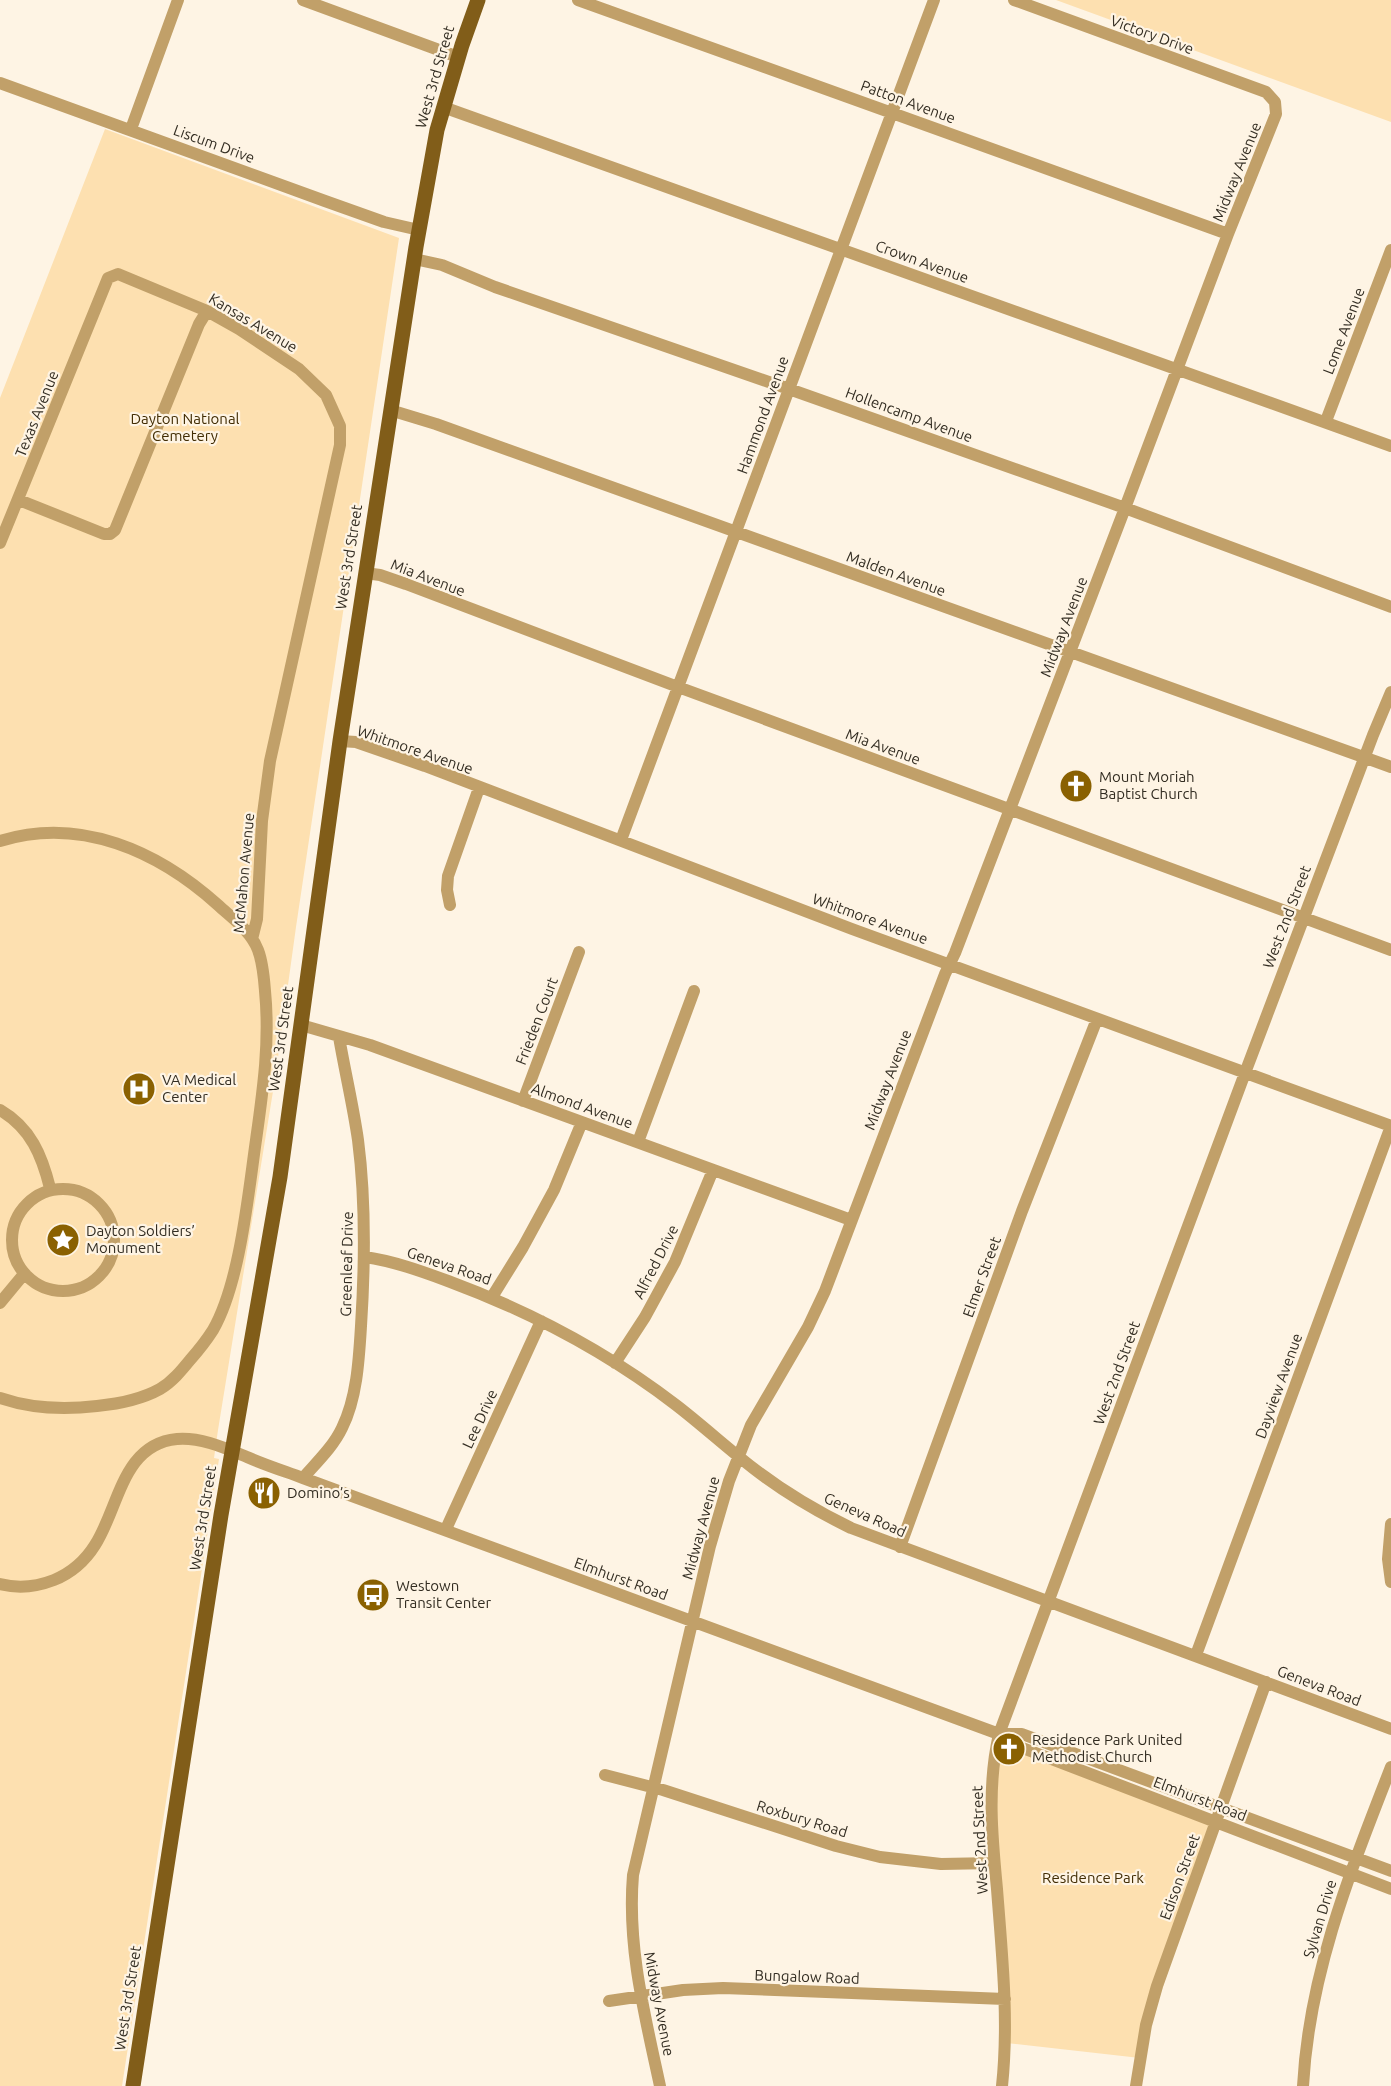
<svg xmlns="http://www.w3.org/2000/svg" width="1391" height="2086" viewBox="0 0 1391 2086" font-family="Ubuntu,sans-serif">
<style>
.green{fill:#fde0b0}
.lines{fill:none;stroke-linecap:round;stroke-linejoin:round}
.minor{stroke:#c1a069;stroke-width:12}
.major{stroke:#815d19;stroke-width:15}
.labels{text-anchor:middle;stroke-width:4.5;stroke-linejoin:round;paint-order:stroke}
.street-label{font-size:15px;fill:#332d22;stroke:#fef4e4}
.park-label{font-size:15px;fill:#422d04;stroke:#fef4e4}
.poi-label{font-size:15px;fill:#332d22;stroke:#fef4e4;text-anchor:start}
</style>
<rect width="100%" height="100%" fill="#fef4e4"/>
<path class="green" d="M1056 0H1391V122Z
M105 129 399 238 296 927 275 1079 218 1430 214 1458 219 1459 122 2086H0V398Z
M999 1734 1216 1822 1140 2058 1006 2043 994 1863Z"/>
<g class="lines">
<path class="minor" d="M303 0 458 57
M578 0 1228 234
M0 83 325 201 384 222 419 230
M443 107 1391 446
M131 129 178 0
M414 259 442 265 495 287 789 389 1125 508 1391 607
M390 410 436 424 1391 767
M1326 421 1391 250
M19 500 104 534H110L115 530 199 324 207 311
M0 543 108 278 118 274 207 311 239 329 299 369 326 395 340 426V445L270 761 262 821 257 919 252 939
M365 573 380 575 406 584 678 687 1391 950
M340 741 356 742 425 766 852 929 1391 1126
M621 840 934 0
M0 841C80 816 158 851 218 905 232 918 251 931 258 950 263 963 264 978 265 991 270 1042 263 1090 256 1140 248 1195 240 1283 213 1330 206 1341 198 1351 190 1360 181 1371 172 1382 160 1389 142 1399 117 1404 97 1406 64 1410 32 1409 0 1398
M450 905 447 890 448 876 479 788
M301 1025 370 1045 851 1220
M523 1101 579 952
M0 1110C31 1128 42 1156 50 1188
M638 1142 694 991
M12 1240a51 51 0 1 1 102 0a51 51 0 1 1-102 0Z
M365 1257C393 1261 421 1271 448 1281 529 1311 607 1352 676 1405 702 1425 727 1448 753 1468 784 1492 816 1511 851 1528L1391 1729
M492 1297 523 1247 554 1190 582 1122
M0 1303 24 1274
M615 1363 645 1317 675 1262 713 1170
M303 1478C317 1462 333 1447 342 1428 357 1398 359 1359 361 1326 365 1264 366 1202 358 1140 353 1105 345 1072 339 1037
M1391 1524 1388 1559 1391 1582
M446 1529 541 1321
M900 1547 1022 1211 1097 1019
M0 1584C19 1589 36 1587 54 1580 71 1573 85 1561 95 1545 119 1508 122 1444 177 1439 201 1437 225 1448 247 1457 265 1465 284 1471 303 1478L999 1734 1020 1747 1391 1889
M1196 1655 1391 1126
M1001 1734H1022L1391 1871
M605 1775 663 1790 836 1846 880 1857 941 1864 994 1863
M609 2001 683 1990 723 1988 1005 1999
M660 2086C645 2016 627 1947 633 1875L710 1546 729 1481 751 1425 808 1327 825 1291 945 974 955 953 1125 508 1228 234 1276 114 1275 102 1266 92 1014 0
M1002 2086C1009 2020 1002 1955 997 1889 992 1837 987 1786 999 1734L1245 1073 1373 735 1391 692
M1136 2086 1146 2025 1157 1986 1266 1682
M1303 2086C1309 1973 1351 1870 1391 1767"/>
<path class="major" d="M133 2086 221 1515 280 1177 340 741 416 247 437 130 462 45 478 0"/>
</g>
<defs>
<g id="church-disc" transform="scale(1.725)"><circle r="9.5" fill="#8a6101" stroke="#fef4e4"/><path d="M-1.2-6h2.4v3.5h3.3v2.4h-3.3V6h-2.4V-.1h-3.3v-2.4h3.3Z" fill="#fff"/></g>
<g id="hospital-disc" transform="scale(1.725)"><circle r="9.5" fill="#8a6101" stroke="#fef4e4"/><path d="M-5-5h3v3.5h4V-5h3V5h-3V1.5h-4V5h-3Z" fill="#fff"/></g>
<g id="sight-disc" transform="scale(1.725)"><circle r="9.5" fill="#8a6101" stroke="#fef4e4"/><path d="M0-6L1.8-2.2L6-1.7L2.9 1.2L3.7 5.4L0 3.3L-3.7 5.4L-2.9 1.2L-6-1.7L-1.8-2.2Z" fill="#fff"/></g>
<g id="restaurant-disc" transform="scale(1.725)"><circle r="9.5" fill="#8a6101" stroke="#fef4e4"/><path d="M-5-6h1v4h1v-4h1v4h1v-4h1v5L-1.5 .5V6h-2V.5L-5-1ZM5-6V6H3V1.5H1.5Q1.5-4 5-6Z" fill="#fff"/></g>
<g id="bus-disc" transform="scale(1.725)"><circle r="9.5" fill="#8a6101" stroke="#fef4e4"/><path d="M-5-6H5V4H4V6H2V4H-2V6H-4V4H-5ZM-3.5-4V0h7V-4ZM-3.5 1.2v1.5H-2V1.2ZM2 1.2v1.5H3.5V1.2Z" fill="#fff"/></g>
</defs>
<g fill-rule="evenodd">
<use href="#church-disc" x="1076" y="786"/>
<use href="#hospital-disc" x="139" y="1089"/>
<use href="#sight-disc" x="63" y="1240"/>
<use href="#restaurant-disc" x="264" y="1493"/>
<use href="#bus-disc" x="373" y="1595"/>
<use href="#church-disc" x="1009" y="1749"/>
</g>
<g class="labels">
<g class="street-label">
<text transform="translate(1152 35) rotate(20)" y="5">Victory Drive</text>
<text transform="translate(435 77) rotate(-74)" y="5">West 3rd Street</text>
<text transform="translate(908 102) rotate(20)" y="5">Patton Avenue</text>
<text transform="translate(214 144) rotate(20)" y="5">Liscum Drive</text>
<text transform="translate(1237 172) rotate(-68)" y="5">Midway Avenue</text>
<text transform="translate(922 262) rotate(20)" y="5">Crown Avenue</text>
<text transform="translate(253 323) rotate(31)" y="5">Kansas Avenue</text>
<text transform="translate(1344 331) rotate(-69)" y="5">Lome Avenue</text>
<text transform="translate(37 414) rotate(-68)" y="5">Texas Avenue</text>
<text transform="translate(763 415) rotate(-70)" y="5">Hammond Avenue</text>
<text transform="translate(909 415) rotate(20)" y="5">Hollencamp Avenue</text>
<text transform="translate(349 557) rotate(-81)" y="5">West 3rd Street</text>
<text transform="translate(896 574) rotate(20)" y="5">Malden Avenue</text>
<text transform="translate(428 578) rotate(21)" y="5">Mia Avenue</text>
<text transform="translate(1064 627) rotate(-69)" y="5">Midway Avenue</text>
<text transform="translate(883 747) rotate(20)" y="5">Mia Avenue</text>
<text transform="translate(415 750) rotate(19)" y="5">Whitmore Avenue</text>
<text transform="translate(244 873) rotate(-85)" y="5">McMahon Avenue</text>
<text transform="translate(1287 917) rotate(-69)" y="5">West 2nd Street</text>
<text transform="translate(870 919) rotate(20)" y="5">Whitmore Avenue</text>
<text transform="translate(537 1021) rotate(-69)" y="5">Frieden Court</text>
<text transform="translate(281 1039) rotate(-82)" y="5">West 3rd Street</text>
<text transform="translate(888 1080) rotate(-69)" y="5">Midway Avenue</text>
<text transform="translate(582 1106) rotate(20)" y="5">Almond Avenue</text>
<text transform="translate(656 1262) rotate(-63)" y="5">Alfred Drive</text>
<text transform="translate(347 1264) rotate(-89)" y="5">Greenleaf Drive</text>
<text transform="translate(449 1266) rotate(19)" y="5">Geneva Road</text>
<text transform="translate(982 1277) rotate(-70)" y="5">Elmer Street</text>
<text transform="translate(1117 1373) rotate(-70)" y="5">West 2nd Street</text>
<text transform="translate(1279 1386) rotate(-70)" y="5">Dayview Avenue</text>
<text transform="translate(480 1419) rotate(-65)" y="5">Lee Drive</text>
<text transform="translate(865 1515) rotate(24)" y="5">Geneva Road</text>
<text transform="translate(203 1518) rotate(-81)" y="5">West 3rd Street</text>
<text transform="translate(701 1528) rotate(-75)" y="5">Midway Avenue</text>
<text transform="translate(621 1579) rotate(20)" y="5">Elmhurst Road</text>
<text transform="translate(1319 1686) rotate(21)" y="5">Geneva Road</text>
<text transform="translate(1200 1799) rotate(21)" y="5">Elmhurst Road</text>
<text transform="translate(802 1819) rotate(17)" y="5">Roxbury Road</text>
<text transform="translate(980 1840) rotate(-93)" y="5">West 2nd Street</text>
<text transform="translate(1180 1877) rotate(-70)" y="5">Edison Street</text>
<text transform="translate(1320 1919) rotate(-73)" y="5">Sylvan Drive</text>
<text transform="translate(807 1977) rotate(2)" y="5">Bungalow Road</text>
<text transform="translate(128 1998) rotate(-81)" y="5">West 3rd Street</text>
<text transform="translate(659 2004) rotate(79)" y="5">Midway Avenue</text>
</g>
<g class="park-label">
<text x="185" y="424">Dayton National<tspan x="185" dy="17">Cemetery</tspan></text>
<text x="1093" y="1883">Residence Park</text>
</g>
<g class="poi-label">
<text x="1099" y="782">Mount Moriah<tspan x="1099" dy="17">Baptist Church</tspan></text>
<text x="162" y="1085">VA Medical<tspan x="162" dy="17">Center</tspan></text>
<text x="86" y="1236">Dayton Soldiers’<tspan x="86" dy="17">Monument</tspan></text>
<text x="287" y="1498">Domino’s</text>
<text x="396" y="1591">Westown<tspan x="396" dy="17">Transit Center</tspan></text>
<text x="1032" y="1745">Residence Park United<tspan x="1032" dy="17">Methodist Church</tspan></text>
</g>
</g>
</svg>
